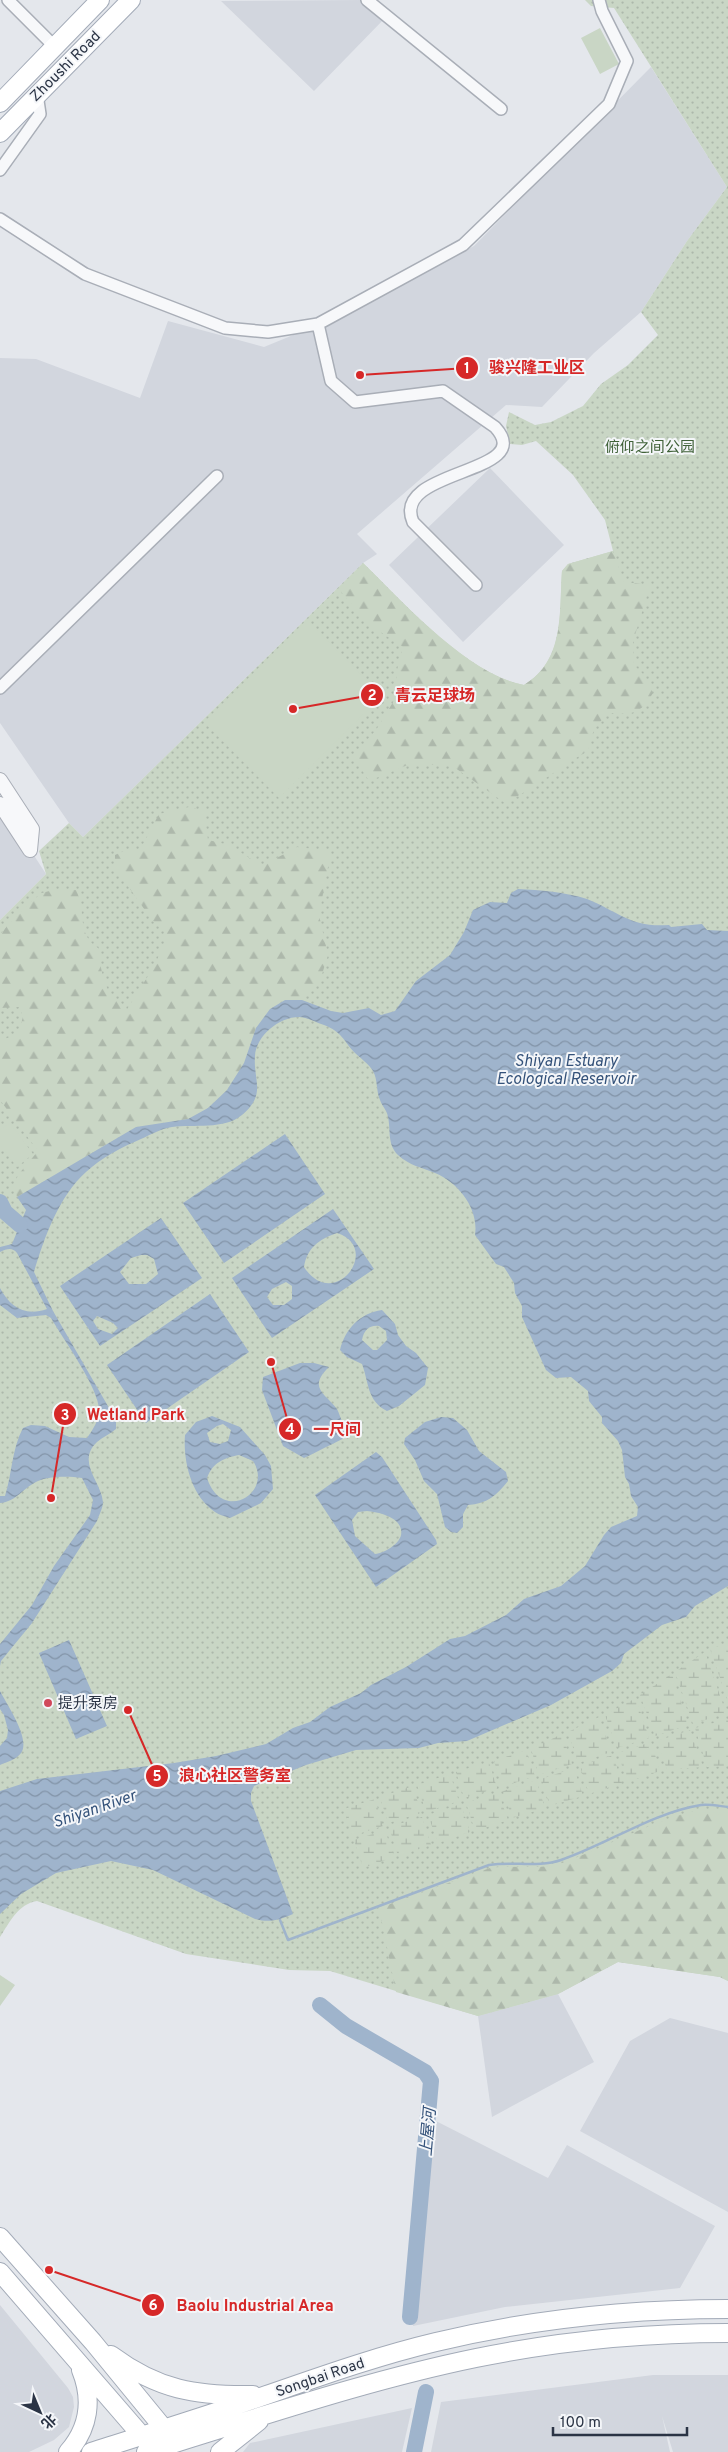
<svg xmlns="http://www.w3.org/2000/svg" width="728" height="2452" viewBox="0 0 728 2452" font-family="Overpass,'Noto Sans SC',sans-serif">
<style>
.built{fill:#d2d6de}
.grass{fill:url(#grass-dots)}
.forest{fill:url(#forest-firs)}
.wetland{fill:url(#wetland-marsh)}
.pitch{fill:#c9d6c5}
.water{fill:url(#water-waves);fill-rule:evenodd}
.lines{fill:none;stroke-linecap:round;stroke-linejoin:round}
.stream{stroke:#9fb4cc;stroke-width:2.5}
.river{stroke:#9fb4cc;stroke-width:16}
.minor-casing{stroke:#a9aeb7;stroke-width:14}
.tertiary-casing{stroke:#a9aeb7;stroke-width:16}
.primary-casing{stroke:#a3abb8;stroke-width:20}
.minor{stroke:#f7f8fa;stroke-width:11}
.tertiary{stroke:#f7f8fa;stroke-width:14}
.primary{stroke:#fff;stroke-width:18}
.poi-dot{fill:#d1495b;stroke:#f4f6f9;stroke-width:2}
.labels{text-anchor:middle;stroke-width:4;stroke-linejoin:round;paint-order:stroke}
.street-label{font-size:15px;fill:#2b3445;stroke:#f4f6f9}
.park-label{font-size:15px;fill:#3f6138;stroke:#f4f6f9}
.poi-label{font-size:15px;fill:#2b3445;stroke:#f4f6f9;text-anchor:start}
.water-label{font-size:16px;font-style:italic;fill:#34527a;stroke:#f4f6f9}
.leader{fill:none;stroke:#d62828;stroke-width:2}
.callout-dot{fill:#d62828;stroke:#f4f6f9;stroke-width:2}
.mark-label{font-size:15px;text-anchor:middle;font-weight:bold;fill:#fff}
.callout-label{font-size:16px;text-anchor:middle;font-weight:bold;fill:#d62828;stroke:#f4f6f9;stroke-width:4;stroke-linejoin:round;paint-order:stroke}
</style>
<defs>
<pattern id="grass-dots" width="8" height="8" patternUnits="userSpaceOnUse" patternTransform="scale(1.25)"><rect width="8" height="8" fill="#c9d6c5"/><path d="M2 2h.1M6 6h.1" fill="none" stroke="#adb8ab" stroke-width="1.8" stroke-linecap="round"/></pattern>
<pattern id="forest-firs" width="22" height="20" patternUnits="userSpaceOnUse" patternTransform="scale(1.25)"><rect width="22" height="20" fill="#c9d6c5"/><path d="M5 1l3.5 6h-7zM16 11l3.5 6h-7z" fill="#adb8ab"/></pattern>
<pattern id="wetland-marsh" width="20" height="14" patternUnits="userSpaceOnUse" patternTransform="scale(1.25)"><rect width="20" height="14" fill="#c9d6c5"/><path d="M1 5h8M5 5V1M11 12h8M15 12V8" fill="none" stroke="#adb8ab"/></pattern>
<pattern id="water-waves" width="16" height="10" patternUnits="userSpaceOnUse" patternTransform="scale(1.25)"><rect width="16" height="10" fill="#9fb4cc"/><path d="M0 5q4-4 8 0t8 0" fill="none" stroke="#8293a7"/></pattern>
</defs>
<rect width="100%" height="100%" fill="#e4e7ec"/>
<path class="built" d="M363 0 385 18 314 91 221 1Z
M651 67 727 187 687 241 641 312 594 353 542 407 506 405 357 534 377 554 363 563 83 837 69 823 0 723V358L36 359 140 398 168 321 264 347 337 317 474 246Z
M490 468 564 545 463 642 389 565Z
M0 803 46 874 0 920Z
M558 1994 594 2062 492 2117 478 2016Z
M670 2018 728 2033V2212L580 2131 630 2041Z
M434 2120 548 2178 567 2145 715 2226 680 2288 505 2307 413 2326Z
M0 2305 68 2388 73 2397 74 2407 69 2427 54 2440 29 2452H0Z
M653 2375H728V2452H673L662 2416 670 2452H431L441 2402Z
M412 2408 402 2452H243L250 2443Z"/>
<path class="grass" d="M585 0H728V1981L720 1977 618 1962 558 1994 478 2016 330 1971 289 1970 186 1954 37 1901C18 1904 10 1922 0 1937V920L46 874 39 851 69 823 83 837 363 563C403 602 467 674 524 685 565 660 559 613 562 571L568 564 613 551 605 520 573 475 536 441 522 445 510 444 506 426 509 412 535 425 551 422 583 406 601 384 628 365 658 335 641 312 687 241 727 187 614 8 591 6Z"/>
<path class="forest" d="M613 551 624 582 650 585 633 642 634 665 643 674 653 693C639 716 633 714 608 713L594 729 588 751C559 767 535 788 505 803L451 765 410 764 369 781 353 756 376 730 395 699 397 670 403 647 370 625 341 592 363 563C403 602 468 675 524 685 566 660 559 612 562 571L568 564Z
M189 807 204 811 208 840 229 845 262 866 297 847 331 851 319 915 328 955 319 984 302 1000H285L256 1028 244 1063 227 1090 208 1108 188 1119 136 1127 17 1197 14 1186 18 1175 38 1151 0 1100V1041L19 1033 23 1016 19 1007 0 1008C0 996 0 943 1 934 4 928 36 896 42 893 53 889 63 889 76 890 87 912 76 934 98 948 100 961 102 983 111 994 117 1002 120 999 126 1011L153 968 164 945 166 933 152 920 115 868V855L128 849 140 850 159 814Z
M702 1809 728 1810V1981L720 1977 618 1962 558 1994 478 2016 396 1992 379 1908 490 1868C514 1864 538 1871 562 1863 609 1846 653 1820 702 1809Z"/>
<path class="wetland" d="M728 1643V1701L710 1649Z
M705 1652 726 1713 693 1724 675 1672Z
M672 1674 688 1725 655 1736 640 1695Z
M636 1698 649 1738 617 1748 605 1715Z
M599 1717 611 1752 578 1763 568 1732Z
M728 1719V1766L707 1767 695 1728Z
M690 1730 703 1767 667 1770 657 1741Z
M562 1734 572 1764 539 1775 531 1749Z
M651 1742 660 1771 627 1782 618 1753Z
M526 1750 535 1776 502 1787 494 1761Z
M613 1755 622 1783 589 1794 580 1766Z
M489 1762 497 1788 464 1798 456 1772Z
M574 1768 583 1796 550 1806 541 1779Z
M450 1774 459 1801 426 1812 417 1785Z
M536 1780 545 1808 512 1818 503 1791Z
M413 1786 421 1813 388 1823 380 1797Z
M498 1792 508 1820 475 1831 466 1803Z
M375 1799 383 1826 352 1836 344 1809Z
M461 1804 470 1832 438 1843 428 1815Z
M422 1817 431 1845 398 1856 389 1827Z
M385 1830 394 1857 363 1868 354 1840Z"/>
<path class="pitch" d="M600 28 619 64 600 74 581 38Z
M307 620 382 696 279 798 204 722Z
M10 1123 33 1154 17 1167 0 1145V1130Z
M0 1975 15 1985 0 2006Z"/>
<path class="water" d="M518 889C540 890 565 892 587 899 619 912 632 928 669 925L671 927 702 924 707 930 728 931V1586L695 1606 686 1617 662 1625 624 1654 621 1663 612 1671 551 1705 467 1741 438 1743 419 1748 356 1750 306 1765 254 1786 251 1793V1801L293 1914C279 1920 270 1923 255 1919L153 1870 111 1861 56 1873 21 1894 0 1914V1791L37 1779 174 1763 216 1756 266 1744 293 1728 310 1722 330 1707 361 1693 371 1685 406 1667 450 1639 465 1636 506 1615 524 1599 561 1586 585 1566 604 1535 611 1527 637 1516 638 1507 631 1496 629 1484 625 1477 622 1450 618 1441 602 1423V1417L589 1401 588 1391 571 1377 556 1378 546 1370 522 1317V1306L515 1293 514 1283 504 1267 496 1264 475 1235C479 1209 459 1183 435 1173 421 1167 410 1166 398 1155 387 1144 391 1131 388 1117 387 1110 382 1106 380 1100 376 1091 378 1080 373 1071 369 1064 360 1058 354 1052 343 1040 342 1032 324 1025 317 1023 307 1017 299 1017 279 1017 256 1036 255 1056 253 1081 267 1094 242 1115 224 1130 194 1124 172 1127 162 1128 150 1135 141 1139 122 1147 101 1158 86 1172 59 1196 44 1238 34 1272L53 1311 116 1420V1429C110 1434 103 1437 97 1442 76 1462 101 1481 103 1502 103 1508 99 1515 97 1521L32 1623 1 1661 0 1666V1644L32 1605 54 1566 90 1515 93 1500 82 1478C69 1476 49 1476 38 1481 24 1487 16 1502 0 1503V1496H5C12 1474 12 1448 23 1428L31 1425 45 1426 69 1437 87 1438C93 1429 99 1421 99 1410 99 1388 63 1339 51 1318L46 1315 17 1318 0 1305V1288C10 1307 25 1317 47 1309L17 1253C12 1247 7 1249 0 1252V1247L12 1244 26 1210 17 1197 136 1127 188 1119 208 1108 227 1090 244 1063 256 1028 270 1009 285 1000H302L331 1011 343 1013 369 1008 381 1015 395 1011 416 981 450 955 464 932 473 910 490 902 507 903 511 893Z
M285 1134 325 1194 224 1263 183 1203Z
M333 1209 374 1269 272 1338 232 1278ZM337 1233C383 1248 334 1313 304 1267 307 1248 319 1239 337 1233ZM286 1282 292 1286V1299L284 1305H273L267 1297 272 1289Z
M161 1218 202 1278 100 1346 60 1286ZM141 1255H147L154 1259 158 1274 146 1284H129L120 1272 131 1258ZM97 1316 113 1323 118 1328 112 1334 98 1329 93 1321Z
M210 1294 249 1352 146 1423 107 1365Z
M382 1310 395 1324 398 1335 406 1346 416 1353 428 1368 425 1385 399 1406 387 1411C367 1401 369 1383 362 1364L347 1357 340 1350C345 1329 360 1313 382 1310ZM379 1326 386 1331 387 1340 377 1350H373L362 1340C364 1330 369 1325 379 1326Z
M300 1363H314L329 1367C307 1388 326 1394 337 1409 339 1413 341 1419 343 1424L363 1431C343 1437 324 1449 304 1458L283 1446 262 1390 263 1377Z
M212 1416 240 1427 265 1455 271 1466 273 1489 261 1503 230 1518C225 1516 219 1515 215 1512 191 1496 183 1461 185 1435L196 1422ZM223 1424 231 1430 228 1441 220 1444 210 1442 207 1433 217 1426ZM239 1455 253 1461C274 1493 222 1524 207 1478 213 1462 224 1458 239 1455Z
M441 1417 453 1418 467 1430 479 1451 506 1472 508 1481C497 1495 487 1504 468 1505L463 1514V1527L457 1533 451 1532 445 1527 437 1494 424 1481 415 1460 404 1444 405 1438 425 1422Z
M376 1452 382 1457 436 1540 437 1544 376 1587 315 1495ZM367 1511C377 1512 390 1515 397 1522 411 1538 388 1552 375 1554L355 1536 352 1520 358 1512Z
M69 1640 107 1726 76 1739 39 1653Z
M0 1691C7 1705 31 1739 21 1753 17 1759 7 1762 0 1765V1746L7 1738 8 1730 4 1715 0 1709Z"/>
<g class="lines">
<path class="stream" d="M280 1920 288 1940 489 1865C513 1861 538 1868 561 1860 608 1844 652 1813 701 1805 710 1804 719 1806 728 1807"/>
<path class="river" d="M0 1202 5 1212 20 1225
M320 2005 346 2026 425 2072 431 2081 410 2317
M414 2452 426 2392"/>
<g class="minor-casing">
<path id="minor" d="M8 0 54 46
M367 0 501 109
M0 170 40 114 37 94
M0 219 85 274 225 328 268 332 318 324 463 245 609 104 627 61 602 11 599 0
M318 324 331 381 355 402 443 391 495 427C539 475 390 468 413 522L476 585
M0 688 217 476"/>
</g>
<g class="tertiary-casing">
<path id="tertiary" d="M0 780 32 829 30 850
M0 804 30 850"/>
</g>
<g class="primary-casing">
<path id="primary" d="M0 103 100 0
M0 133 131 0
M0 2237 93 2342 170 2436
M0 2272 148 2443
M111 2355C158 2390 196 2396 253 2395
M68 2452C89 2428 93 2400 81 2370
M91 2452C144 2435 199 2418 252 2400 313 2379 373 2357 436 2342 532 2319 630 2309 728 2309
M146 2452C255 2419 364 2381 476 2358 559 2341 643 2333 728 2333
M220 2452 259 2421"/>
</g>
<use href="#minor" class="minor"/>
<use href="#tertiary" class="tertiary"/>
<use href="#primary" class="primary"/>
</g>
<circle class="poi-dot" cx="48" cy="1703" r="5"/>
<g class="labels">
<g class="street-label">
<text transform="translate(65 66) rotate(-45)" y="5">Zhoushi Road</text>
<text transform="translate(320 2377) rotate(-19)" y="5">Songbai Road</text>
</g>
<g class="park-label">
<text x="650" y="452">俯仰之间公园</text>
</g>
<g class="poi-label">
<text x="58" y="1708">提升泵房</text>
</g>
<g class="water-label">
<text x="566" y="1066">Shiyan Estuary<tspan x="566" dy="18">Ecological Reservoir</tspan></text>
<text transform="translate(94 1808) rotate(-19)" y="6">Shiyan River</text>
<text transform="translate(427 2132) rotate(-85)" y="6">上屋河</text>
</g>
</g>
<path class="leader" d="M360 375L467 368M293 709L372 695M51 1498L65 1414M271 1362L290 1429M128 1710L157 1776M49 2270L153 2305"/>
<g class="callout-dot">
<circle cx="360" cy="375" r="5"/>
<circle cx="293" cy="709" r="5"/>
<circle cx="51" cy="1498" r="5"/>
<circle cx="271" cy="1362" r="5"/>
<circle cx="128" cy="1710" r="5"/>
<circle cx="49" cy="2270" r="5"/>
<circle cx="467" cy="368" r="12"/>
<circle cx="372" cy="695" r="12"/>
<circle cx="65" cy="1414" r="12"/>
<circle cx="290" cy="1429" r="12"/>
<circle cx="157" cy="1776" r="12"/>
<circle cx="153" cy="2305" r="12"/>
</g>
<g class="mark-label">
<text x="467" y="373">1</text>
<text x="372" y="700">2</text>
<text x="65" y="1420">3</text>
<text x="290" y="1434">4</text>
<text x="157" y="1781">5</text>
<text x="153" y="2310">6</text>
</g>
<g class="callout-label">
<text x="537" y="373">骏兴隆工业区</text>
<text x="435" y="701">青云足球场</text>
<text x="136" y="1420">Wetland Park</text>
<text x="337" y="1435">一尺间</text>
<text x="235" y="1781">浪心社区警务室</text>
<text x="255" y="2311">Baolu Industrial Area</text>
</g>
<g transform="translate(40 2412) rotate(136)" stroke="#f4f6f9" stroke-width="4" paint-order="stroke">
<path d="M0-4L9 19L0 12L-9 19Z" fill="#2b3445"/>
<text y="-8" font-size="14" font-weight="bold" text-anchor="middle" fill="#2b3445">北</text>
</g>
<path d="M553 2427v8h134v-8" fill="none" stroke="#2b3445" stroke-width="2.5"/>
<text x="560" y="2427" font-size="15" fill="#2b3445" stroke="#f4f6f9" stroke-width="4" paint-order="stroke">100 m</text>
</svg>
